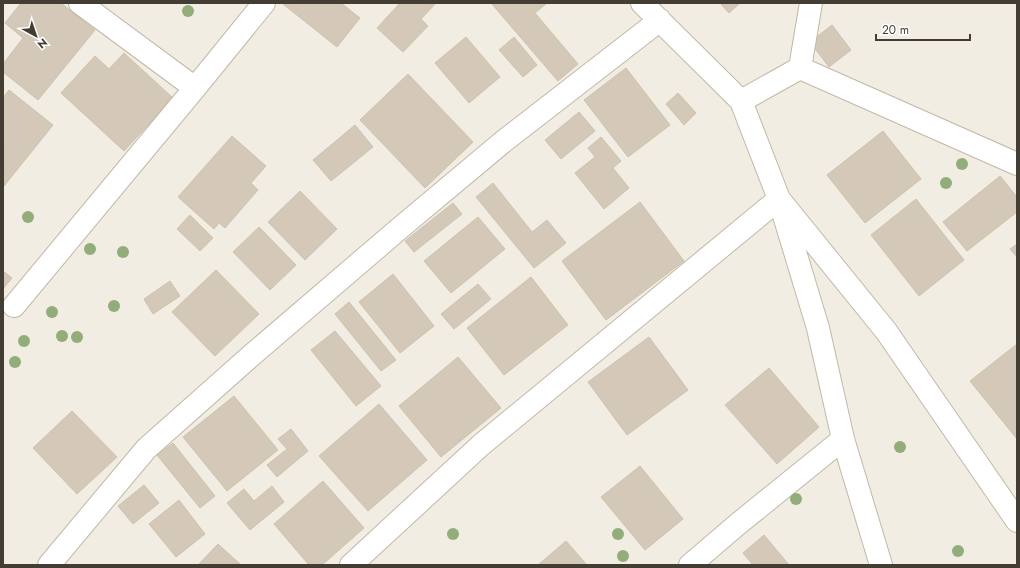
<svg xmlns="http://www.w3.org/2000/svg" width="1020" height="568" viewBox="0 0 1020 568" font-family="Jost,sans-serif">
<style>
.building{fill:#d4c9b8;stroke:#cfc1ab}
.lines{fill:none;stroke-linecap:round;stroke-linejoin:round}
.minor-casing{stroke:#c1b8a8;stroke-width:24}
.minor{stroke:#fff;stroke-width:22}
.tree{fill:#93ad7a}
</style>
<rect width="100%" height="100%" fill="#f2ede3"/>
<path class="building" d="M21 3H61L95 30 38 100 3 72V64L23 38 5 23Z
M284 3H341L360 18 337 47 283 4Z
M400 3H436L421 19 428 26 403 52 377 28Z
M491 3H547L535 13 578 64 558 81Z
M720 3H740L729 13Z
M832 25 851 50 829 67 810 42Z
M466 37 500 77 469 103 435 63Z
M514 37 537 65 523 77 499 50Z
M124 53 173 98 124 151 61 93 95 56 109 69Z
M626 68 670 125 628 157 584 100Z
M408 74 473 142 425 188 360 120Z
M9 90 53 125 4 186 3 98Z
M678 93 696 113 684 125 666 104Z
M579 112 595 131 561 159 545 140Z
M355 125 373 147 331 181 313 160Z
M883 131 921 179 865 223 827 175Z
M232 136 266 166 251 183 258 190 225 228 219 223 214 229 178 197Z
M601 137 621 161 613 168 629 188 604 209 575 173 595 157 588 148Z
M1000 176 1017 197V212L967 251 943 222Z
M493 183 532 232 547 220 566 243 534 268 476 197Z
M300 191 337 229 305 260 268 222Z
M916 199 964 260 919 296 871 235Z
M640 202 684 261 606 320 562 261Z
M453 203 462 214 414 252 405 241Z
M190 215 213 238 200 251 177 229Z
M478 217 505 249 451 293 424 261Z
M259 227 296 265 270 290 233 252Z
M1017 244V257L1010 249Z
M216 270 259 314 215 356 172 312Z
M3 271 12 278 3 289Z
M393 274 434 326 400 353 359 302Z
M531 277 568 325 504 375 467 328Z
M170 281 180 296 153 314 144 299Z
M478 284 491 299 454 329 441 314Z
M349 302 396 360 381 371 335 314Z
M335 331 381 386 356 406 311 350Z
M649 337 688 390 627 435 588 382Z
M1017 344V439L970 381Z
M458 357 501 408 441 457 399 406Z
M769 368 819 427 777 464 725 405Z
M234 396 278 450 227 491 183 437Z
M379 404 427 460 368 511 319 456Z
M72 411 117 457 77 494 33 448Z
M291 429 308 451 277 477 267 465 287 449 278 439Z
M173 443 215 496 200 508 157 455Z
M640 466 683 519 645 550 601 497Z
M323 481 364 528 322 565H309L274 524Z
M144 485 159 503 133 524 118 506Z
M272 486 284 502 250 530 227 503 244 489 254 501Z
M179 500 205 534 176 557 149 524Z
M764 535 789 565H753L743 553Z
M566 541 587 565H538Z
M218 544 241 565H198Z"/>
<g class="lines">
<g class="minor-casing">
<path id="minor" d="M80 3 195 88
M642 3 741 101 779 199 818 328 843 439 881 565
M800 68 811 3
M741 101 800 68 1017 164
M14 306 195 88 264 3
M49 565 146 449 253 354 400 228 504 141 660 20
M351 565 481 445 779 199 886 331 1017 521
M690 565 738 524 843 439"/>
</g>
<use href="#minor" class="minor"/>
</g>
<g class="tree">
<circle cx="188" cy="11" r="6"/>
<circle cx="962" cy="164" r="6"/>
<circle cx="946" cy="183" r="6"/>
<circle cx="28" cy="217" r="6"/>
<circle cx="90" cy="249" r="6"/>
<circle cx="123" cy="252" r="6"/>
<circle cx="114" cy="306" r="6"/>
<circle cx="52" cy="312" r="6"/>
<circle cx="62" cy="336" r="6"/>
<circle cx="77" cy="337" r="6"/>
<circle cx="24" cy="341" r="6"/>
<circle cx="15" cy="362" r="6"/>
<circle cx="900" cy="447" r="6"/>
<circle cx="796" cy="499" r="6"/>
<circle cx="453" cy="534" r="6"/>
<circle cx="618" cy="534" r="6"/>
<circle cx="958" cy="551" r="6"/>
<circle cx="623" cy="556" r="6"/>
</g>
<rect width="1020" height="568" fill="none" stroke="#443d33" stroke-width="8"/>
<g transform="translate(36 36) rotate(140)" stroke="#ffffff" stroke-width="3" paint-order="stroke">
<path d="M0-3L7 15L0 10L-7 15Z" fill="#443d33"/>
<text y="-6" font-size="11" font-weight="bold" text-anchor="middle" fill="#443d33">N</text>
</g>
<path d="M876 34v6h94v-6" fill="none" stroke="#443d33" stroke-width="2"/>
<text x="882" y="34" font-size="12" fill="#443d33" stroke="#ffffff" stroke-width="3" paint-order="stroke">20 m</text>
</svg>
